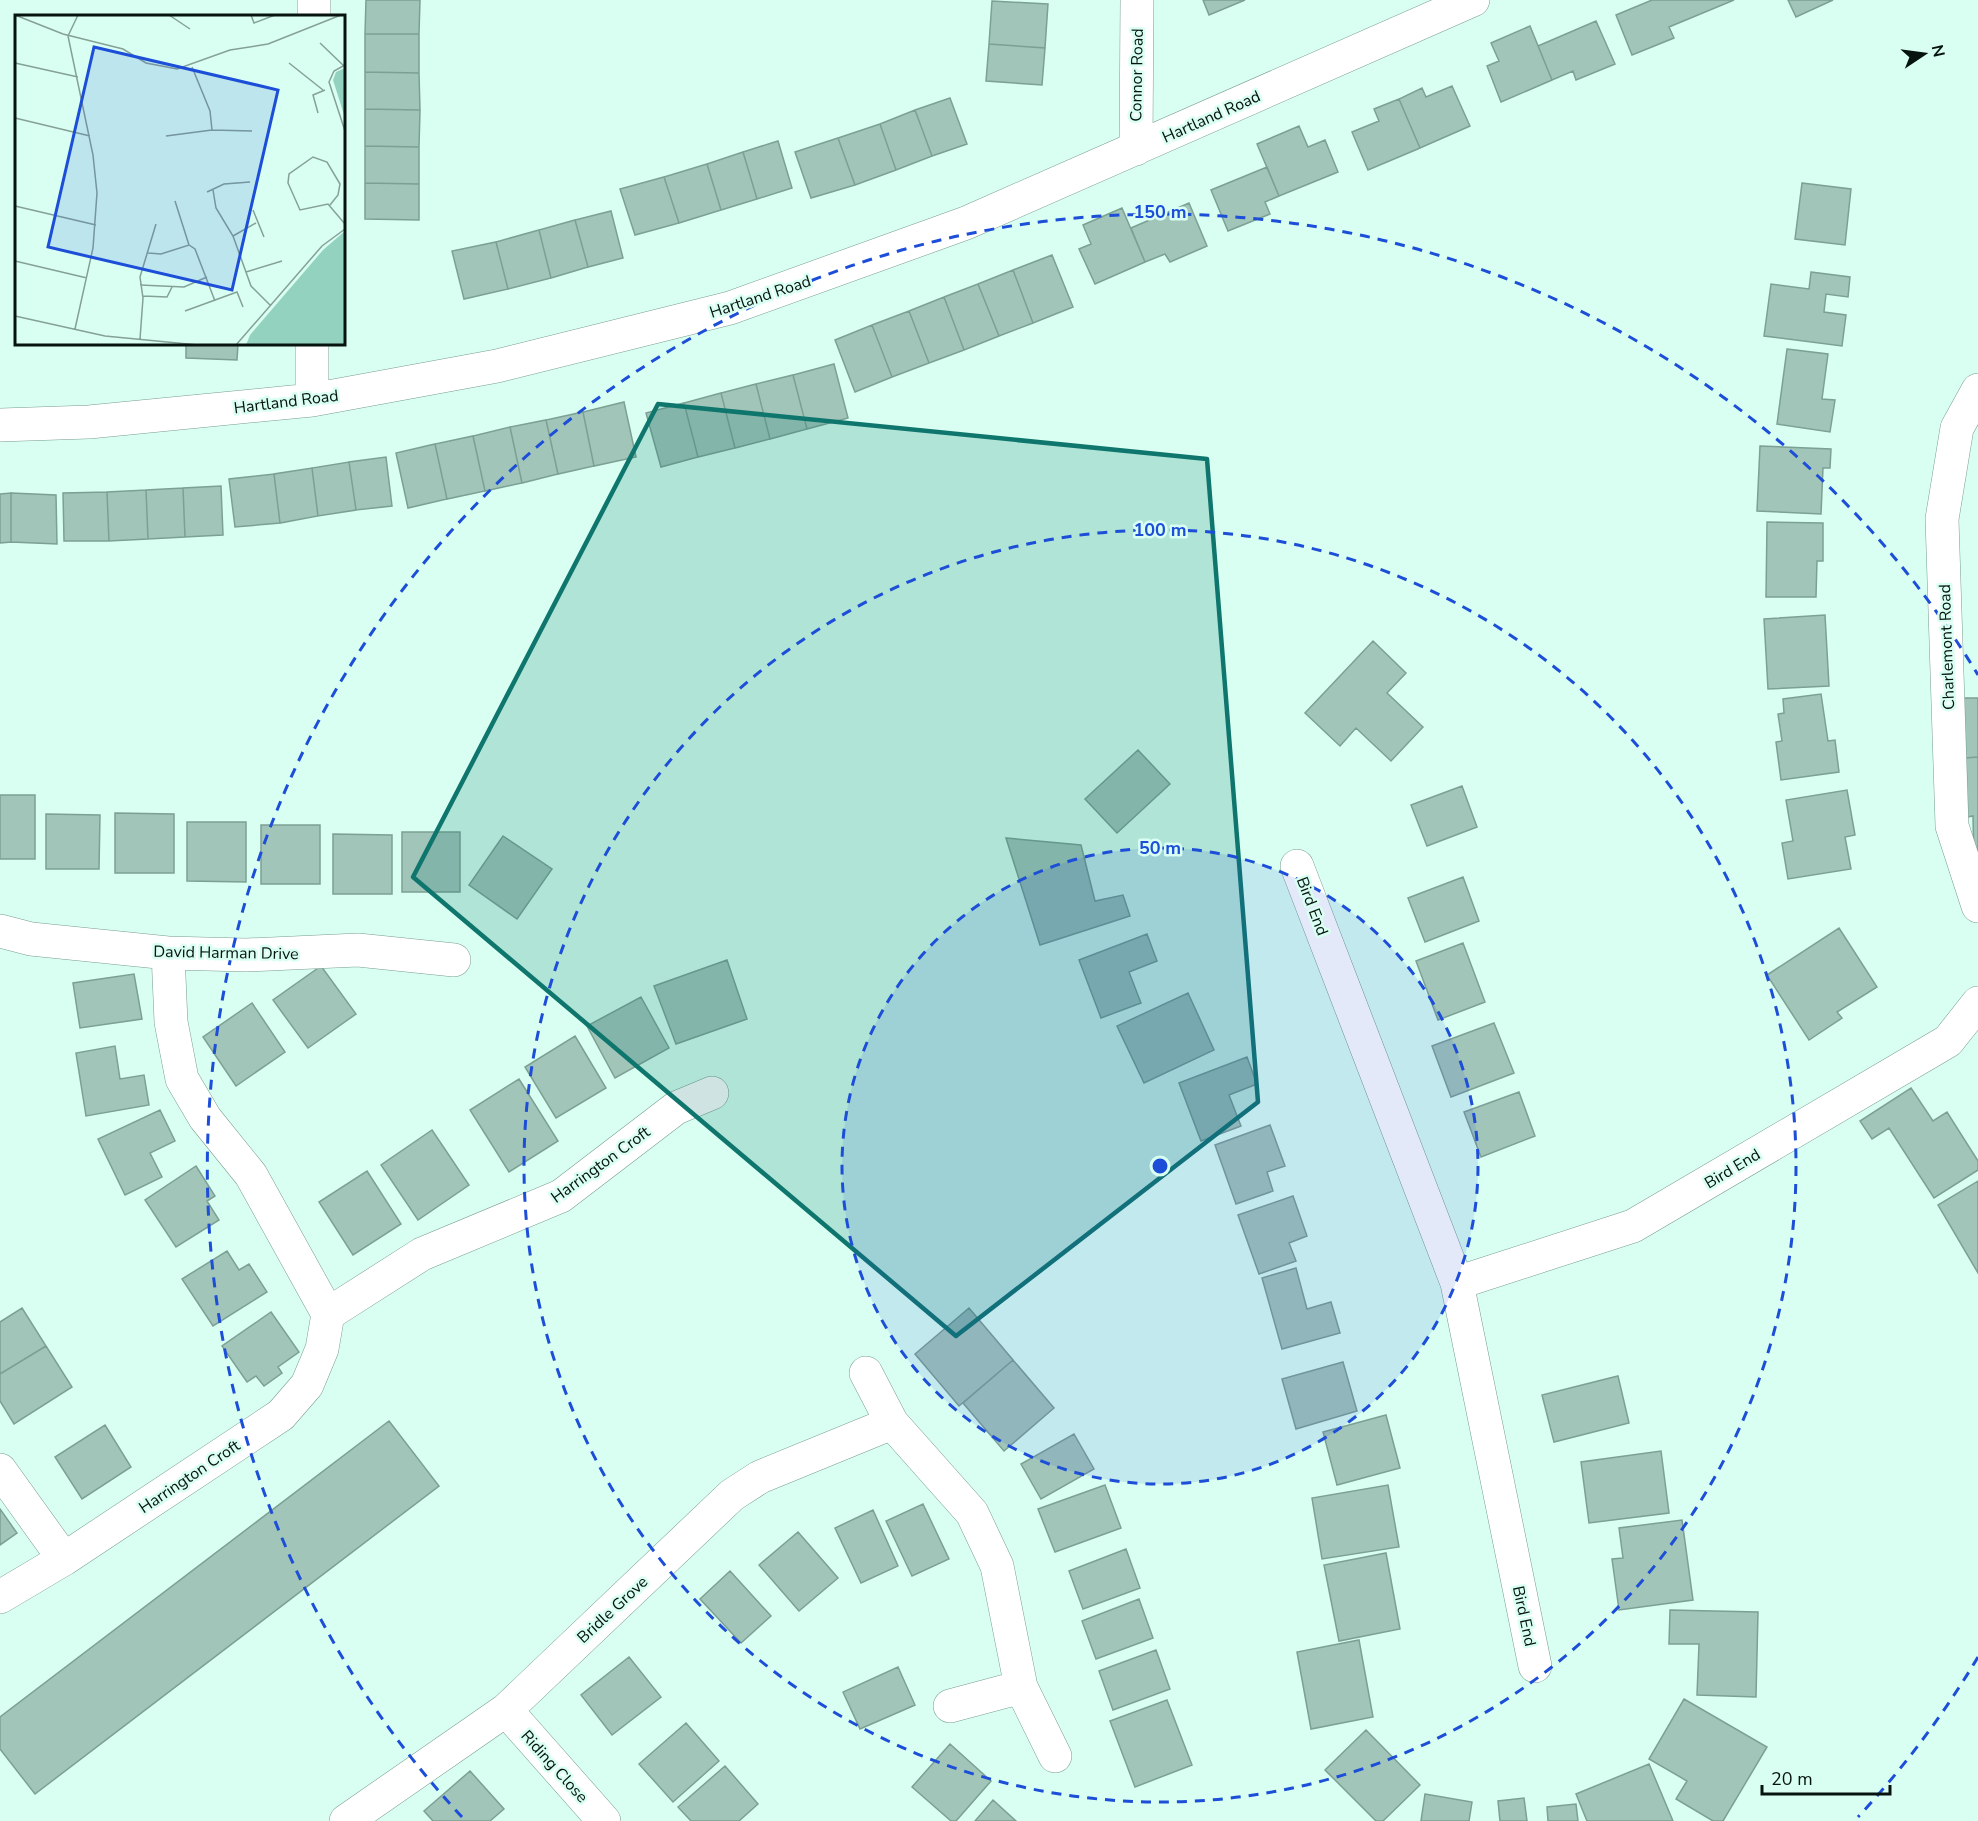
<svg xmlns="http://www.w3.org/2000/svg" width="1978" height="1821" viewBox="0 0 1978 1821" font-family="'Nunito Sans',sans-serif">
<style>
.building{fill:#a1c5b9;stroke:#7ca094;stroke-width:1.5}
.lines{fill:none;stroke-linecap:round;stroke-linejoin:round}
.minor-casing{stroke:#799d91;stroke-width:34}
.minor{stroke:#fff;stroke-width:33}
.marked{fill:#0f766e;fill-opacity:0.2;stroke:#0f766e;stroke-width:4.5;stroke-linejoin:round}
.ring{fill:none;stroke:#1d4ed8;stroke-width:3;stroke-dasharray:10 8}
.labels{text-anchor:middle;stroke-width:5;stroke-linejoin:round;paint-order:stroke}
.street-label{font-size:16px;fill:#06130f;stroke:#d9fff2}
.inset-road{fill:none;stroke:#85a197;stroke-width:1.5}
.view{fill:#1d4ed8;fill-opacity:0.15;stroke:#1d4ed8;stroke-width:3}
.inset-edge{fill:none;stroke:#06130f;stroke-width:3}
.centre{fill:#1d4ed8;stroke:#d9fff2;stroke-width:3}
.ring-label{font-size:18px;text-anchor:middle;font-weight:bold;fill:#1d4ed8;stroke:#d9fff2;stroke-width:5;stroke-linejoin:round;paint-order:stroke}
</style>
<rect width="100%" height="100%" fill="#d9fff2"/>
<path class="building" d="M366 0H420L419 34H365Z
M1203 0H1245L1209 15Z
M1652 0H1734L1669 27 1674 38 1632 55 1616 15Z
M1788 0H1833L1796 17Z
M992 1 1048 4 1045 48 989 44Z
M1596 21 1615 64 1576 80 1573 71 1552 80 1538 46Z
M1530 26 1552 80 1501 102 1487 66 1499 61 1491 43Z
M365 34H419V73L365 72Z
M989 44 1045 48 1042 85 986 81Z
M365 72 419 73 420 110 365 109Z
M1452 86 1470 126 1420 148 1399 99 1422 88 1426 97Z
M950 98 967 144 932 156 915 110Z
M1399 99 1420 148 1368 170 1352 132 1379 121 1374 109Z
M365 109 420 110 419 147 365 146Z
M915 110 932 156 896 170 880 124Z
M880 124 896 170 855 185 838 138Z
M1299 126 1308 147 1325 140 1338 172 1279 196 1257 144Z
M838 138 855 185 811 198 795 152Z
M778 141 792 188 757 199 743 152Z
M365 146 419 147V184L365 183Z
M743 152 757 199 721 210 707 164Z
M707 164 721 210 679 223 664 177Z
M1267 167 1279 196 1265 202 1270 214 1228 231 1211 190Z
M664 177 679 223 635 235 620 189Z
M365 183 419 184V220L365 219Z
M1802 183 1851 189 1845 245 1795 239Z
M1189 203 1207 246 1170 262 1165 254 1145 262 1131 228Z
M1122 208 1145 262 1095 284 1079 249 1091 244 1083 225Z
M611 211 623 258 588 267 575 220Z
M575 220 588 267 551 278 539 230Z
M539 230 551 278 508 289 496 242Z
M496 242 508 289 464 299 452 251Z
M1052 255 1073 307 1033 323 1013 270Z
M1013 270 1033 323 999 336 978 284Z
M1811 272 1850 277 1848 297 1826 294 1824 312 1846 315 1842 346 1764 336 1771 284 1809 289Z
M978 284 999 336 964 350 944 297Z
M944 297 964 350 929 363 909 311Z
M909 311 929 363 892 377 872 325Z
M872 325 892 377 855 392 835 340Z
M186 344H238L237 360 186 358Z
M1787 349 1828 354 1822 399 1835 400 1830 432 1777 424Z
M834 364 848 418 807 429 793 375Z
M793 375 807 429 770 439 756 384Z
M756 384 770 439 735 448 721 393Z
M721 393 735 448 698 457 684 403Z
M624 402 636 457 594 466 583 412Z
M684 403 698 457 661 467 646 413Z
M583 412 594 466 558 474 546 420Z
M546 420 558 474 522 483 510 427Z
M510 427 522 483 485 491 473 436Z
M473 436 485 491 447 499 435 444Z
M435 444 447 499 408 508 396 453Z
M1760 446 1831 449 1830 468H1823L1821 514 1757 511Z
M386 457 392 506 356 510 349 462Z
M349 462 356 510 318 516 312 468Z
M312 468 318 516 280 523 274 474Z
M274 474 280 523 235 527 229 479Z
M221 486 223 535 185 537 183 488Z
M183 488 185 537 148 539 146 490Z
M146 490 148 539 109 541 107 492Z
M107 492 109 541H64L63 493Z
M11 493 56 495 57 544 11 542Z
M11 493V542L0 543V494Z
M1767 522 1823 523V561H1817L1816 597H1766Z
M1825 615 1829 686 1768 689 1764 619Z
M1373 641 1406 673 1387 693 1423 727 1391 761 1356 728 1340 746 1305 713Z
M1821 694 1828 741 1835 740 1839 772 1781 780 1776 742 1782 741 1778 714 1784 713 1783 699Z
M1962 698H1978V757L1965 758Z
M1138 750 1170 784 1117 833 1085 799Z
M1978 757V864H1974L1973 816 1967 817 1965 758Z
M1462 786 1477 827 1427 846 1411 805Z
M1847 790 1855 835 1845 837 1851 869 1788 879 1782 843 1793 841 1786 800Z
M0 795H35V859H0Z
M115 813 174 814V873H115Z
M46 814 100 815 99 869H46Z
M187 822H246V882L187 881Z
M261 825H320V884H261Z
M402 832H460V892H402Z
M333 834 392 835V894H333Z
M503 836 552 869 517 919 469 885Z
M1006 838 1081 845 1095 901 1123 895 1130 916 1040 945Z
M1463 877 1479 921 1425 942 1408 898Z
M1839 928 1877 987 1837 1012 1842 1018 1809 1040 1767 975Z
M1147 934 1157 961 1129 972 1141 1003 1101 1018 1079 960Z
M1463 943 1485 1002 1438 1020 1416 961Z
M727 960 747 1019 676 1044 654 986Z
M321 966 356 1014 308 1048 273 1000Z
M134 974 142 1019 80 1028 73 983Z
M1188 993 1214 1050 1144 1083 1117 1026Z
M641 997 669 1048 615 1078 587 1026Z
M252 1003 285 1052 236 1086 203 1037Z
M1494 1023 1514 1073 1451 1097 1432 1046Z
M575 1036 606 1088 556 1118 525 1067Z
M115 1046 120 1079 144 1075 149 1105 86 1116 76 1053Z
M1247 1057 1257 1084 1229 1095 1241 1126 1201 1141 1179 1083Z
M519 1079 558 1141 509 1172 470 1110Z
M1911 1088 1933 1121 1947 1112 1978 1161V1170L1934 1198 1889 1128 1872 1139 1860 1121Z
M1519 1092 1535 1136 1481 1157 1464 1112Z
M160 1110 175 1141 150 1153 162 1177 125 1195 98 1139Z
M1270 1125 1285 1166 1267 1172 1273 1191 1236 1204 1215 1145Z
M432 1130 469 1185 418 1220 381 1165Z
M196 1166 215 1196 207 1201 219 1220 176 1247 145 1200Z
M367 1171 401 1224 353 1255 319 1202Z
M1978 1181V1273L1938 1205Z
M1293 1196 1307 1236 1289 1243 1296 1261 1259 1274 1238 1215Z
M227 1251 239 1270 249 1264 267 1292 213 1326 182 1279Z
M1296 1268 1307 1309 1331 1302 1340 1333 1282 1349 1262 1278Z
M22 1308 46 1346 0 1374V1322Z
M969 1308 1013 1360 959 1406 915 1354Z
M271 1312 299 1352 278 1367 282 1373 264 1386 256 1376 247 1382 222 1346Z
M46 1346 72 1387 14 1424 0 1401V1374Z
M1013 1360 1054 1408 1004 1451 963 1403Z
M1343 1362 1357 1411 1296 1429 1282 1379Z
M1618 1376 1629 1423 1554 1442 1542 1395Z
M1386 1415 1400 1468 1337 1485 1323 1432Z
M389 1421 439 1486 35 1794 0 1749V1717Z
M105 1425 131 1467 82 1499 55 1457Z
M1074 1434 1094 1469 1041 1499 1021 1464Z
M1661 1451 1669 1513 1589 1523 1581 1462Z
M1105 1485 1121 1528 1055 1552 1038 1509Z
M1388 1485 1399 1547 1322 1559 1312 1498Z
M923 1504 949 1559 912 1576 886 1521Z
M0 1509 17 1533 0 1545Z
M873 1510 898 1566 861 1583 835 1528Z
M1682 1520 1693 1600 1619 1610 1612 1559 1623 1558 1619 1528Z
M798 1532 838 1578 799 1611 759 1565Z
M1126 1549 1140 1588 1083 1609 1069 1571Z
M1386 1553 1400 1629 1339 1641 1324 1565Z
M730 1571 771 1616 741 1643 700 1599Z
M1139 1599 1153 1638 1096 1659 1082 1621Z
M1670 1610 1758 1612 1756 1697 1697 1695 1699 1644H1669Z
M1359 1640 1373 1717 1311 1729 1297 1652Z
M1156 1650 1170 1689 1113 1710 1099 1671Z
M629 1657 661 1697 612 1735 581 1695Z
M898 1667 915 1705 860 1729 843 1692Z
M1684 1699 1767 1747 1723 1821H1713L1676 1799 1687 1781 1649 1759Z
M1167 1700 1192 1765 1135 1787 1110 1721Z
M686 1723 719 1761 673 1802 639 1764Z
M1366 1730 1420 1785 1383 1821H1376L1325 1770Z
M950 1744 991 1781 956 1821H951L912 1787Z
M1649 1764 1673 1821H1587L1576 1794Z
M725 1766 758 1804 739 1821H691L678 1807Z
M470 1771 504 1809 490 1821H433L424 1811Z
M1425 1794 1472 1802 1469 1821H1421Z
M1524 1798 1527 1821H1500L1498 1801Z
M993 1800 1016 1821H975Z
M1576 1804 1578 1821H1548L1547 1807Z"/>
<g class="lines">
<g class="minor-casing">
<path id="minor" d="M314 16V0
M1136 149 1137 0
M1978 390 1957 428 1942 519 1952 826 1978 906
M312 400V344
M0 425 89 422 312 400 497 366 730 308 966 223 1473 0
M1297 866 1457 1283 1535 1666
M0 931 31 939 168 953 246 955 358 950 454 960
M1457 1283 1633 1226 1948 1041 1978 1003
M328 1314 422 1254 561 1196 676 1108 712 1093
M866 1373 892 1423 972 1513 997 1566 1021 1687 1055 1756
M0 1470 64 1559
M0 1597 64 1559 281 1415 307 1385 322 1349 328 1314 251 1175 205 1118 182 1079 171 1022 168 953
M950 1706 1021 1687
M506 1710 604 1821
M346 1821 506 1710 732 1495 760 1477 892 1423"/>
</g>
<use href="#minor" class="minor"/>
</g>
<path class="marked" d="M658 404 1207 459 1258 1102 956 1336 413 877Z"/>
<circle cx="1160" cy="1166" r="318" fill="#1d4ed8" fill-opacity=".12"/>
<g class="ring">
<circle cx="1160" cy="1166" r="318"/>
<circle cx="1160" cy="1166" r="636"/>
<path d="M1978 1657A954 954 0 0 1 1858 1817M462 1817A954 954 0 1 1 1978 675"/>
</g>
<g class="labels">
<g class="street-label">
<text transform="translate(1136 75) rotate(-89)" y="6">Connor Road</text>
<text transform="translate(1211 116) rotate(-24)" y="6">Hartland Road</text>
<text transform="translate(760 296) rotate(-18)" y="6">Hartland Road</text>
<text transform="translate(286 401) rotate(-7)" y="6">Hartland Road</text>
<text transform="translate(1946 647) rotate(-92)" y="6">Charlemont Road</text>
<text transform="translate(1313 906) rotate(69)" y="6">Bird End</text>
<text transform="translate(226 952) rotate(1)" y="6">David Harman Drive</text>
<text transform="translate(600 1164) rotate(-36)" y="6">Harrington Croft</text>
<text transform="translate(1732 1168) rotate(-31)" y="6">Bird End</text>
<text transform="translate(189 1476) rotate(-34)" y="6">Harrington Croft</text>
<text transform="translate(612 1609) rotate(-43)" y="6">Bridle Grove</text>
<text transform="translate(1525 1616) rotate(78)" y="6">Bird End</text>
<text transform="translate(555 1766) rotate(48)" y="6">Riding Close</text>
</g>
</g>
<g transform="translate(15 15)">
<rect width="330" height="330" fill="#d9fff2"/>
<path d="M330 53V103L318 65 321 57ZM330 216V330H231L235 320 308 235Z" fill="#93d2be"/>
<path class="inset-road" d="M0 0 48 19 108 34 131 48 162 54 215 35 253 29 326 0M154 0 175 14M236 0 239 8 260 0M53 21 78 140 82 178 78 233 60 314M53 21 63 0M305 28 329 51M0 48 63 62M274 48 308 75M330 50 319 56 314 67 330 116M177 52 195 96 197 115M303 98 298 80 310 75M0 103 75 121M151 121 197 115 237 116M198 175 201 193 218 221 236 271 256 291M192 177 209 169 235 167M160 186 174 230M315 190 323 180 325 169 312 147 298 142 274 159 273 168 285 195 313 189 330 209M0 191 81 210M238 195 249 222M218 221 241 208M133 238 146 239 174 230 180 234 200 286M0 246 72 263M231 257 267 246M125 270 169 272 192 262M128 281 152 282 157 272M170 296 222 277 228 292M0 301 90 321 183 330M125 324 128 283 125 262 141 209M221 330 307 231 330 214"/>
<path class="view" d="M79 32 263 75 217 275 33 232Z"/>
<rect width="330" height="330" class="inset-edge"/>
</g>
<circle cx="1160" cy="1166" r="9" class="centre"/>
<g class="ring-label">
<text x="1160" y="218">150 m</text>
<text x="1160" y="536">100 m</text>
<text x="1160" y="854">50 m</text>
</g>
<g transform="translate(1924 54) rotate(77)" stroke="#d9fff2" stroke-width="4.5" paint-order="stroke">
<path d="M0-4.5L10 22L0 15L-10 22Z" fill="#06130f"/>
<text y="-9" font-size="16" font-weight="bold" text-anchor="middle" fill="#06130f">N</text>
</g>
<path d="M1762 1785v9h128v-9" fill="none" stroke="#06130f" stroke-width="3"/>
<text x="1771" y="1785" font-size="18" fill="#06130f" stroke="#d9fff2" stroke-width="4.5" paint-order="stroke">20 m</text>
</svg>
